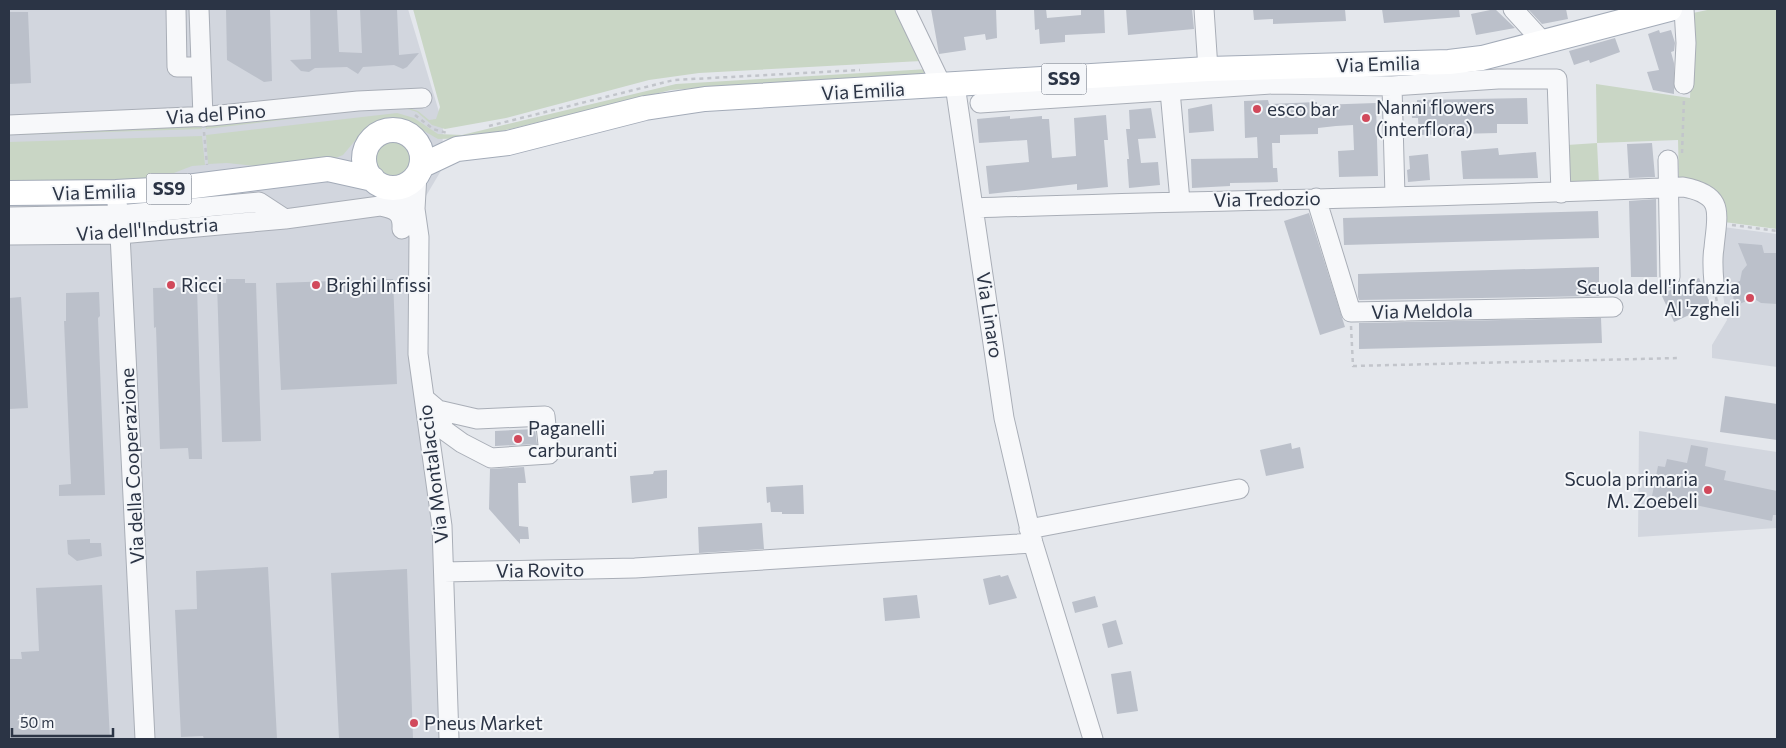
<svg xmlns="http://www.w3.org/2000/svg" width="1786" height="748" viewBox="0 0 1786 748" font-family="Commissioner,sans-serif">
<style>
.built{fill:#d2d6de}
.green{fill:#c9d6c5}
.building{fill:#bbc0ca}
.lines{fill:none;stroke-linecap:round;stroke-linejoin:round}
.minor-casing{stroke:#a9aeb7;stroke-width:21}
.major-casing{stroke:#a3abb8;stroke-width:26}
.path{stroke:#c2c5cb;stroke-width:2.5;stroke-dasharray:4 4;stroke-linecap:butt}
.minor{stroke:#f7f8fa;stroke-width:19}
.major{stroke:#fff;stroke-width:24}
.poi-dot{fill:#d1495b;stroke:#f4f6f9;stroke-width:2}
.labels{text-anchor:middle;stroke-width:4;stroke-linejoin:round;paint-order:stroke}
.shield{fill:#f4f6f9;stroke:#676e7b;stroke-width:1}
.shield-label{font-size:18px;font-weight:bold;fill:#2b3445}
.street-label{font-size:19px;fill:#2b3445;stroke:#f4f6f9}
.poi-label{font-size:19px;fill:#2b3445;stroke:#f4f6f9;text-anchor:start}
</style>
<rect width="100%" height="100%" fill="#e4e7ec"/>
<path class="built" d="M9 9H408L443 125 442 169 423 201 424 372 446 494 459 739H9Z
M1723 227 1777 234V367L1712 358V345L1727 320 1720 275Z
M1639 431 1777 452V528L1638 537Z"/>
<path class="green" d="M413 9H896L921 61 699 73 649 80 506 118 445 129 432 125 417 112 398 106 206 129 205 125 399 105 418 111 429 120 436 119 440 107Z
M1712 9H1777V229L1724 222 1679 183 1678 140 1597 143 1599 183 1569 184 1567 145 1597 143 1596 84 1690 98 1693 13Z
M928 69 925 76 764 83 671 90 473 138 438 139 403 119 390 117 379 120 364 130 343 155 333 159 255 166 227 163 208 164 206 135 397 113 414 118 438 134 462 135 676 84Z
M201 125 202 129 9 135V131Z
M202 136 205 165 192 166 166 176V178L9 185V142Z
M370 158a21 21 0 1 1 42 0a21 21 0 1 1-42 0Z"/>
<path class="building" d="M226 9H270L272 81 264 82 227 60Z
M310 9H337L339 52 362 53 360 9H397L399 55 419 53 407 67 403 69 394 65 363 67 358 74 347 67 315 68 309 72 301 71 290 60 311 59Z
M931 9H996L997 38 986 40 985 34 964 37 966 50 939 54Z
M1034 9H1046L1047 18 1081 15V9H1104L1105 33 1065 35V42L1040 44 1039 29 1035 30Z
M1126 9H1192L1194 29 1128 35Z
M1253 9H1345L1346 21 1273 24V19L1254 20Z
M1382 9H1459L1460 17 1384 23Z
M1495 9 1515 28 1476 35 1471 14Z
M1528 9H1566L1568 19 1542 24Z
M9 12H28L31 83 9 84Z
M1659 30 1660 33 1671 30 1675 43 1674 51 1671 52 1674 63V94L1653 90 1647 72 1659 70 1648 34Z
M1615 38 1620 52 1590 63 1589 60 1574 65 1569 51Z
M1527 98 1528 124H1497V133L1419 135 1418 118H1412L1411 103H1417V100Z
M1268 100 1269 104 1317 102V105L1376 103 1378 176 1339 177 1338 151 1354 150 1353 125 1336 126 1318 128V134L1280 135V143H1272L1273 168H1277L1278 182 1230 183V186L1192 188 1191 159 1258 158 1257 137 1245 138 1244 101Z
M1212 104 1214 131 1189 133 1188 109Z
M1151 108 1156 138 1138 139 1141 163 1158 162 1160 185 1129 188 1127 159H1129L1126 129H1130L1129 110Z
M1106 115 1108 140H1104L1108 187 1077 190V184L989 194 986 166 1029 162 1027 140 979 143 977 119 1010 116V119L1042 116V119H1049L1052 158 1076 156 1074 118Z
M1652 143 1655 177 1629 178 1627 144Z
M1498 148 1499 155 1536 152 1538 178 1463 179 1461 151Z
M1428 154 1430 180 1408 182 1407 170 1410 169 1409 156Z
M1656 199 1657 277H1631L1629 201Z
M1598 211 1599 238 1344 245 1343 218Z
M1309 213 1345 327 1320 335 1284 221Z
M1738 243 1762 245 1764 253H1777V304L1761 303 1753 298 1733 307 1734 283 1740 281 1742 271 1747 265Z
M1599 267V296L1359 300 1358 297V274Z
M1699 278 1711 305 1674 322 1661 294Z
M226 279H245V283H256L261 441 222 442 217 283H226Z
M393 279 397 384 281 390 276 283Z
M197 287 202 459H189L188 448 160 449 156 327 154 328 153 288Z
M99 292 100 316 98 318 105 495 59 496V485L71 484 64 321H66V293Z
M21 297 28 408 9 409V298Z
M1601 318 1602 343 1359 349V323Z
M1725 396 1777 404V440L1720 432Z
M535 429 537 444 495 446V431Z
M1291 443 1292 449 1300 447 1304 468 1266 476 1260 450Z
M1691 445 1708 448 1705 466 1726 471 1724 480 1777 491V515H1773L1772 521 1652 496 1658 466 1665 467 1667 459 1687 463Z
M524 467 526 483H518L519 526 528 527 529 539H520V544L489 509 490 469Z
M667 470V498L632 503 630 476 653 474 654 471Z
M803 485 804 514H782V512H771L770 502 767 503 766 487Z
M762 523 764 549 699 553 698 527Z
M90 539V543H101L102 556 77 561 68 554 67 540Z
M268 567 277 739H204L203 736 181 737 175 610 197 609 196 571Z
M407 569 413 739H339L331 573Z
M1000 575 1001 577 1008 575 1017 598 989 605 983 579Z
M102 585 110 739H9V659H22L21 652 39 651 36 588Z
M917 595 920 618 885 621 883 598Z
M1095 596 1098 607 1075 613 1072 602Z
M1116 620 1123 644 1108 648 1102 624Z
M1131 671 1138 711 1117 714 1111 674Z"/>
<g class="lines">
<g class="minor-casing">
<path id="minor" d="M176 9 177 67H200
M199 9 203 117
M905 9 942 86
M1204 9 1208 69
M1513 9 1543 42
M1684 9 1686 43 1684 84
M955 85 1004 418 1033 543 1093 739
M1392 86 1395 196
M1170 91 1180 201
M980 103 1273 84 1392 86 1498 79H1557L1561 193
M9 125 211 116 358 101 422 98
M1668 160 1670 277
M417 175 415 209 419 237 418 354 442 526 449 739
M381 185 415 209
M116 192 120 234 145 739
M1316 198 1351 312 1613 307
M974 208C1210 200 1447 198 1683 187 1726 195 1717 214 1714 248 1712 259 1713 272 1714 283
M9 217 118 215 259 202 285 219
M9 235 120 234 285 219 380 206C395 209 403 212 402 229
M425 399 438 410 444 430 462 443 491 458 549 454 545 416 477 419 438 410
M1029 529 1239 489
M444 572 635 568 1033 543"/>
</g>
<g class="major-casing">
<path id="major" d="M364 159a29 29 0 1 1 58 0a29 29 0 1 1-58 0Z
M421 166 457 149 508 143 645 108 705 99 1208 69 1449 62 1482 58 1670 9
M9 193 116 192 171 189 328 169 373 179"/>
</g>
<path class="path" d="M415 115 433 129 447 133
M489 126 674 80 860 70
M204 132 207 165
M1682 153 1684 99
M1732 225 1777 231
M1716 297 1718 308
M1351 326 1353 366 1679 358"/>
<use href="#minor" class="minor"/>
<use href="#major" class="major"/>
</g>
<g class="poi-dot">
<circle cx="1257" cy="109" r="5"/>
<circle cx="1366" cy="118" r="5"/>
<circle cx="171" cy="285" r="5"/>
<circle cx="316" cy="285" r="5"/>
<circle cx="1750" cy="298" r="5"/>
<circle cx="518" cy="439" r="5"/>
<circle cx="1708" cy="490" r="5"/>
<circle cx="414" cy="723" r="5"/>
</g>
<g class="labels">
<g class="shield">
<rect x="1041.5" y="63.5" width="45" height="31" rx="4"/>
<rect x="146.5" y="173.5" width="45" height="31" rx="4"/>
</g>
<g class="shield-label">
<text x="1064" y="85">SS9</text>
<text x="169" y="195">SS9</text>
</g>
<g class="street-label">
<text transform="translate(1378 64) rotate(-2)" y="7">Via Emilia</text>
<text transform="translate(863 91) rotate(-3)" y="7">Via Emilia</text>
<text transform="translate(216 114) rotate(-4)" y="7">Via del Pino</text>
<text transform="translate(94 192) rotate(-2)" y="7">Via Emilia</text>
<text transform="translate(1267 199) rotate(-1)" y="7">Via Tredozio</text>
<text transform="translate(147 229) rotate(-4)" y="7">Via dell'Industria</text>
<text transform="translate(1422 311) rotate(-1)" y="7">Via Meldola</text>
<text transform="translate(990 315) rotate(81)" y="7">Via Linaro</text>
<text transform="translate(132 466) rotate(-93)" y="7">Via della Cooperazione</text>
<text transform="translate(433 474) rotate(-97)" y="7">Via Montalaccio</text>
<text transform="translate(540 570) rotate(-1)" y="7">Via Rovito</text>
</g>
<g class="poi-label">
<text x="1376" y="114">Nanni flowers<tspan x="1376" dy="22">(interflora)</tspan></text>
<text x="1267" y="116">esco bar</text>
<text x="181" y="292">Ricci</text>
<text x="326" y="292">Brighi Infissi</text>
<text x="1740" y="294" text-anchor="end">Scuola dell'infanzia<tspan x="1740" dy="22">Al 'zgheli</tspan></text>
<text x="528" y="435">Paganelli<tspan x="528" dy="22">carburanti</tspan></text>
<text x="1698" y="486" text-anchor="end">Scuola primaria<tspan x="1698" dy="22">M. Zoebeli</tspan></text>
<text x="424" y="730">Pneus Market</text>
</g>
</g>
<rect width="1786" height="748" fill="none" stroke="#2b3445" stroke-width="20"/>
<path d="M12 728v8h101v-8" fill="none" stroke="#2b3445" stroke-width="2.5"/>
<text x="20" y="728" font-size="15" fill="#2b3445" stroke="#f4f6f9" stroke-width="4" paint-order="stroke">50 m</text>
</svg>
